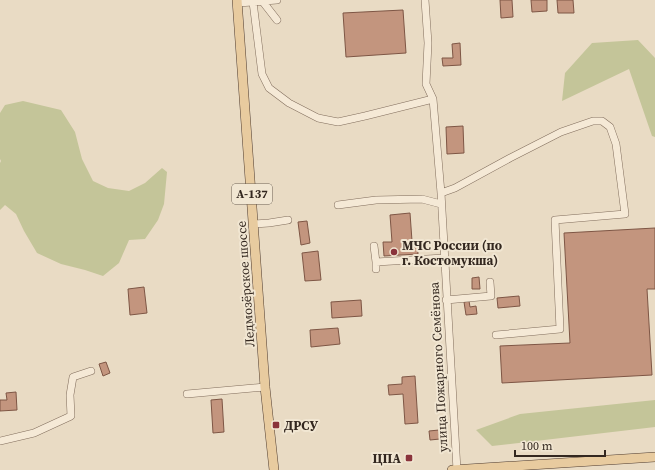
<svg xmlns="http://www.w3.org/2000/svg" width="655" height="470" viewBox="0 0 655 470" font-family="'Source Serif 4',serif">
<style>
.green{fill:#c4c599}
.building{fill:#c3957e;stroke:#7e5645}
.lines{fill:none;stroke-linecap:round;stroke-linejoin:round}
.minor-casing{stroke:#816d5c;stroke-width:8}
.major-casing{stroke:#4f3c30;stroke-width:10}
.minor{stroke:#f5e9d6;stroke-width:7}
.major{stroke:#e8cb9f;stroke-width:9}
.poi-dot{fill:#8a333b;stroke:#f1e6d2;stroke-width:1.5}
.labels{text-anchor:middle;stroke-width:4;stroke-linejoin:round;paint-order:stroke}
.shield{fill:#f1e6d2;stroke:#6c6055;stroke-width:1}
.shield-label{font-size:12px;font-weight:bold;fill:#33271f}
.poi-label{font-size:13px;font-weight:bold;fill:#33271f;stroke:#f1e6d2;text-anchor:start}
.street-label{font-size:13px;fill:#33271f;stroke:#f1e6d2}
</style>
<rect width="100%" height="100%" fill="#e9dbc4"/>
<path class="green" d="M638 40 655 58V137L652 136 629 69 562 101 565 73 592 43Z
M23 101 61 110 75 132 82 159 93 181 108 188 129 191 145 183 162 168 167 172 164 204 158 220 145 239 129 240 119 263 103 276 85 270 61 264 37 253 24 231 16 214 5 205 0 210V163L1 161 0 159V113L5 105Z
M655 400V427L492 446 476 430 520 414Z"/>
<path class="building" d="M500 0H512L513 17 501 18Z
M531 0H547V11L532 12Z
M557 0H573L574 13H558Z
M403 10 406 53 346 57 343 13Z
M460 43 461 65 443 66 442 58H453L452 44Z
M463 126 464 153 447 154 446 127Z
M410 213 412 241H417L418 254 384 256 383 242H392L390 215Z
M307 221 310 243 301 245 298 222Z
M655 228V289H647L652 375 502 383 500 346 570 343 564 233Z
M318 251 321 280 305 281 302 253Z
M479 277 480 289H472V278Z
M144 287 147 313 130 315 128 289Z
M519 296 520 306 498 308 497 298Z
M361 300 362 316 332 318 331 302Z
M469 301 470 307 476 306 477 314 466 315 464 302Z
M338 328 340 344 311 347 310 330Z
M106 362 110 373 103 376 99 364Z
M415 376 418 423 405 424 403 394 389 395 388 385 402 384V377Z
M16 392 17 410 0 411V400H7L6 393Z
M222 399 224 432 213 433 211 400Z
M439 430 440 439 430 440 429 431Z"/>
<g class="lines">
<g class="minor-casing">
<path id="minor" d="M425 0 428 43 426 84 433 99 441 193 457 470
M253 2 262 74 269 88 289 103 318 118 338 122 365 116 433 99
M263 2 277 20
M238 3 277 0
M441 193 455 188 510 158 561 132 593 121H602L610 127 616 144 625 214 555 220 560 329 496 335
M338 205 376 200 422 199 441 204
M254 224 269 223 288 220
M374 246 376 262
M376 269V262L444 258
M446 300 491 296 490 282
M187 394 265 387
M0 441 34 433 71 416 70 395 73 377 91 371"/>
</g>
<g class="major-casing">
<path id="major" d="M237 0 265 387 274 470
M452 470 655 457"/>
</g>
<use href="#minor" class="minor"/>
<use href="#major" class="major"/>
</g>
<g class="poi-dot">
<circle cx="394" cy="252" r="4"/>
<rect x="272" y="421" width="8" height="8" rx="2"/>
<rect x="405" y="454" width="8" height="8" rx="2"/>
</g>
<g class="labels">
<rect class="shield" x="232" y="184" width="40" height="20" rx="3"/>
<g class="shield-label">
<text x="252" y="198">А-137</text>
</g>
<g class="poi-label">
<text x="402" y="250">МЧС России (по<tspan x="402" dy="15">г. Костомукша)</tspan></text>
<text x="284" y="430">ДРСУ</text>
<text x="401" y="463" text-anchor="end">ЦПА</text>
</g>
<g class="street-label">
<text transform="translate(245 284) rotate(-94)" y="5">Ледмозёрское шоссе</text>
<text transform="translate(438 367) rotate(-93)" y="5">улица Пожарного Семёнова</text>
</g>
</g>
<path d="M515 450v6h90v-6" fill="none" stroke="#33271f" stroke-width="2"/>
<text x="521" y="450" font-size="12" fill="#33271f" stroke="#f1e6d2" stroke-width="3" paint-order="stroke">100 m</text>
</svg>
